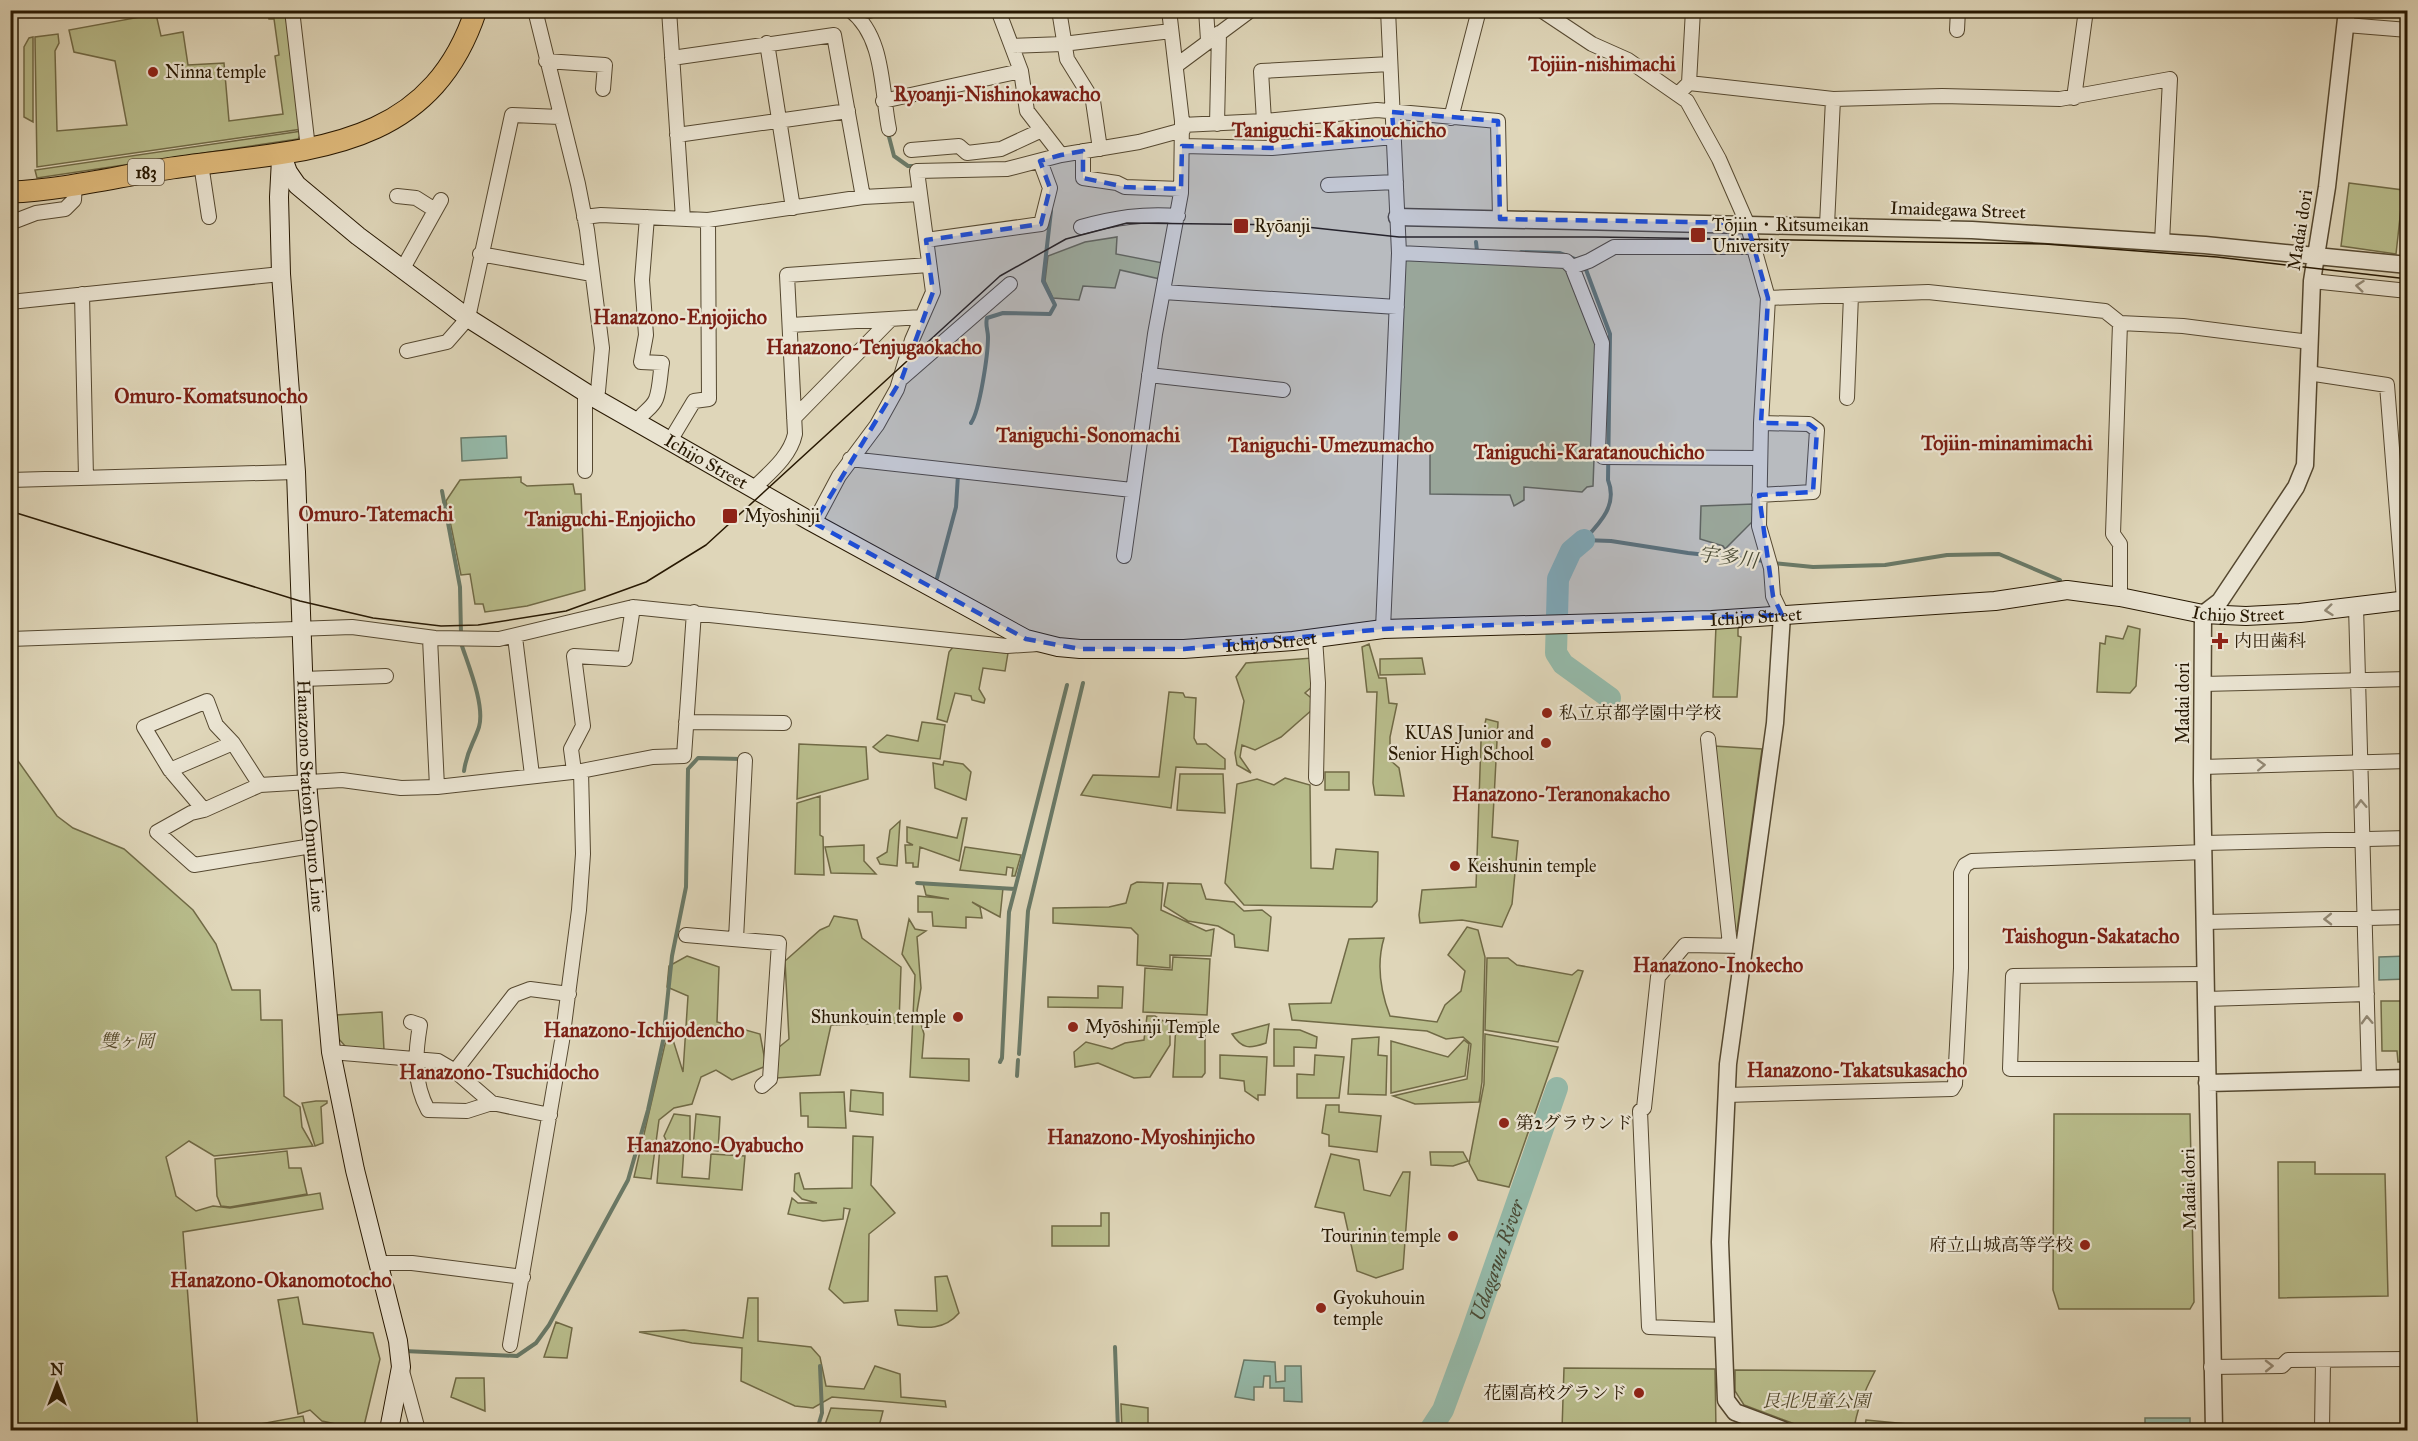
<svg xmlns="http://www.w3.org/2000/svg" width="2418" height="1441" viewBox="0 0 2418 1441" font-family="'IM FELL Great Primer','Noto Serif JP',serif">
<style>
.green{fill:#b8bc8b;stroke:#706a46;stroke-width:1.5}
.water{fill:#95baaa;stroke:#697967;stroke-width:1.5}
.lines{fill:none;stroke-linecap:round;stroke-linejoin:round}
.stream{stroke:#697967;stroke-width:4}
.river{stroke:#95baaa;stroke-width:22}
.minor-casing{stroke:#554830;stroke-width:16}
.tertiary-casing{stroke:#554830;stroke-width:19}
.secondary-casing{stroke:#271802;stroke-width:20}
.primary-casing{stroke:#271802;stroke-width:23}
.minor{stroke:#eae4d2;stroke-width:14}
.tertiary{stroke:#eae4d2;stroke-width:16}
.secondary{stroke:#eae4d2;stroke-width:18}
.primary{stroke:#e0bb7c;stroke-width:21}
.tram{stroke:#271802;stroke-width:1.5}
.oneway{stroke:#928874}
.marked{fill:#1d4ed8;fill-opacity:0.2;stroke:#1d4ed8;stroke-width:4.5;stroke-dasharray:12 8;stroke-linejoin:round}
.poi-dot{fill:#8f2418;stroke:#eae4d2;stroke-width:2}
.labels{text-anchor:middle;stroke-width:4.5;stroke-linejoin:round;paint-order:stroke}
.shield{fill:#eae4d2;stroke:#625540;stroke-width:1.5}
.shield-label{font-size:16px;font-weight:bold;fill:#271802}
.poi-label{font-size:18px;fill:#271802;stroke:#eae4d2;text-anchor:start}
.street-label{font-size:18px;fill:#271802;stroke:#eae4d2}
.park-label{font-size:18px;font-style:italic;fill:#52492b;stroke:#eae4d2}
.neighbourhood-label{font-size:20px;font-weight:bold;fill:#7a1f14;stroke:#eae4d2}
.water-label{font-size:20px;font-style:italic;fill:#484934;stroke:#eae4d2}
</style>
<rect width="100%" height="100%" fill="#dfd6b9"/>
<filter id="stains"><feTurbulence type="fractalNoise" baseFrequency=".00333" numOctaves="4"/><feColorMatrix values="0 0 0 0 .2 0 0 0 0 .09 0 0 0 0 .02 0 0 0 .5 -.17"/></filter>
<radialGradient id="worn" r=".72"><stop offset=".6" stop-color="#630" stop-opacity="0"/><stop offset="1" stop-color="#630" stop-opacity=".3"/></radialGradient>
<path class="green" d="M268 11H285L302 129 37 167 35 37 58 34 59 43 55 51 57 131 127 125 115 61 74 52 69 30 156 14 161 36 183 32 188 65 224 63 229 121 283 114 275 56 279 55 274 19H269Z
M33 37V122L24 117V47L29 38Z
M302 131 298 139 37 178 35 170Z
M2349 183 2403 190 2396 254 2341 246Z
M1117 237 1116 254 1163 263 1160 279 1120 270 1115 288 1083 286 1079 300 1053 298 1045 281 1048 256 1085 242Z
M1410 256 1564 264 1598 347 1593 486 1587 487 1582 492 1524 487V500L1514 506 1510 495 1430 494V448L1397 446 1405 262Z
M521 477V482L527 486 573 484 575 494H581L585 590 527 606 485 612 483 604H475L470 574 461 575 446 501 460 480Z
M1754 504 1752 522 1725 549 1723 546 1700 539 1701 506Z
M1738 624V636L1741 637 1737 697H1713L1716 626Z
M2128 626 2140 629 2136 686 2130 693 2097 692 2100 643 2105 644 2106 636 2123 639Z
M1369 644 1379 678H1386L1389 703 1397 704 1390 737V760L1399 768 1404 796 1375 795 1373 783 1377 692H1367L1362 647Z
M953 647 1008 653 1005 671 983 668 979 689 985 699 984 703 972 700 971 696 955 693 947 722 937 719 949 652Z
M1312 658 1314 685 1305 693 1314 700 1313 709 1281 737 1255 750 1242 745 1240 757 1251 773 1237 765 1235 753 1244 701 1236 677 1246 663Z
M1422 658 1425 674 1380 675V659Z
M1169 692 1183 693 1185 697 1196 698 1194 738 1197 744H1206L1225 759V769L1176 767 1171 808 1081 795 1093 775 1159 777Z
M1486 719 1498 722 1492 837 1518 841 1512 904 1502 927 1462 920 1420 923 1419 915 1422 890 1476 887 1481 741Z
M922 722 945 725 940 759 880 752 873 747 887 735 918 741Z
M799 744 866 747 868 779 797 799Z
M1714 746 1762 749 1737 931H1731Z
M11 751 57 816 73 828 124 849 193 910 216 944 232 990H260L261 1020H282L284 1096 300 1107 302 1127 313 1146 214 1156 189 1141 166 1157 176 1196 196 1211 213 1206 230 1208 320 1193 323 1209 183 1232 198 1430H11Z
M944 761 963 764 971 772 966 800 935 788 933 763 943 765Z
M1325 772H1349V790H1325Z
M1180 774H1223L1225 813 1177 810Z
M1285 778 1310 785 1311 868 1333 869 1336 849 1378 852 1377 901 1372 907 1244 905 1225 883 1237 784 1257 779 1274 785Z
M820 796V835L823 837 824 875 795 874 797 803Z
M962 818H967L959 861 920 847 918 867H913V863H906L905 845H913L907 842V827L957 838Z
M900 821 897 866 880 864 877 858 887 852 890 830Z
M864 845V861L876 874 831 873 825 847Z
M965 847 1021 855 1015 876H1012L1013 868 1007 867 1006 875 960 870Z
M1137 882 1163 883 1161 910 1206 931 1214 929 1211 956 1170 955V968L1137 965 1138 935 1131 928 1053 923V908L1109 907 1126 903 1131 885Z
M923 883 1003 888 1000 917 972 902 980 907 982 918 966 917V928L933 926 932 912H918V896L949 899 926 895Z
M1168 883 1201 884 1206 899 1234 902 1244 911 1262 910 1271 917 1268 951 1235 947 1234 935 1218 926 1188 921 1164 906Z
M834 916 857 920 862 938 901 967 899 1023 831 1025 820 1075 776 1078 773 1052 789 1039 785 961 820 930 829 926Z
M909 919 915 929 926 931 917 937 921 988 917 1011 924 1034 922 1058 969 1059V1081L910 1077 915 975 902 954Z
M1467 927 1478 930 1485 957 1482 1082 1479 1102 1415 1104 1393 1096 1467 1079 1471 1044 1463 1037 1446 1039 1427 1031 1292 1020 1289 1004 1331 1003 1349 939 1384 938C1376 965 1380 990 1390 1016L1437 1022 1445 1005 1461 991 1465 971 1448 955Z
M687 956 719 967 717 1022 760 1034 766 1066 732 1080 716 1070 701 1077 692 1104 674 1108 659 1120 651 1179 634 1177 669 1027 683 1072 688 996 667 987 669 966Z
M1173 957 1210 959 1207 1015 1143 1012 1145 968 1172 970Z
M1487 958H1508L1517 965 1572 975 1578 970 1583 971 1558 1042 1485 1030Z
M1098 986 1123 987 1122 1008 1048 1007V997L1098 998Z
M2381 1001H2407V1062H2398L2397 1051H2382Z
M382 1012 384 1050 346 1047 338 1038 336 1015Z
M1147 1016H1155L1170 1025V1045L1150 1077 1134 1078 1098 1063 1075 1067 1074 1052 1086 1042 1112 1049 1125 1043 1144 1040Z
M1205 1022V1073L1202 1077H1173L1176 1024Z
M1269 1024 1266 1043C1249 1049 1242 1049 1232 1034Z
M1274 1029 1300 1030 1317 1037 1316 1048 1294 1047V1066H1274Z
M1485 1034 1558 1047 1509 1187 1478 1180 1469 1163 1484 1084Z
M1379 1037 1378 1055 1387 1056 1386 1095 1348 1094 1352 1039Z
M1464 1040 1469 1044 1465 1076 1391 1093V1041L1448 1057Z
M1220 1055 1267 1057 1265 1095H1258V1100L1245 1091 1244 1081 1220 1078Z
M1315 1055 1344 1057 1339 1098H1297V1074L1314 1075Z
M851 1090 883 1093V1115L850 1111Z
M844 1092 846 1128 808 1127V1116H801L800 1093Z
M316 1101H327V1103L321 1107 323 1143 315 1146 302 1103Z
M1326 1105H1339V1112L1381 1116 1377 1152 1329 1146V1135L1322 1133Z
M674 1114 690 1116V1144L667 1142 664 1136Z
M696 1114 720 1117 718 1151 693 1148Z
M2054 1114H2190L2194 1302 2190 1309H2059L2053 1290Z
M853 1136 873 1137 871 1185 895 1213 869 1234 868 1301 844 1303 829 1289 850 1209 844 1208 843 1219 823 1221 788 1214 792 1198 798 1203H817L802 1199 794 1191 795 1174 799 1173 804 1189 852 1188Z
M660 1146 684 1148 682 1177 709 1179 711 1154 745 1156 742 1190 657 1183Z
M287 1151 289 1168H301L307 1194 230 1207 221 1206 217 1196 215 1159Z
M1430 1152H1463L1468 1161 1453 1166 1431 1165Z
M1331 1154 1359 1160 1364 1190 1390 1196 1403 1172H1410L1403 1269 1376 1278 1357 1271 1344 1213 1315 1207Z
M2278 1162H2315V1174H2385L2388 1296 2279 1298Z
M1101 1213H1109V1246H1052V1226H1101Z
M947 1276 959 1313C942 1333 921 1327 898 1325L895 1310 937 1311 935 1277Z
M298 1297 303 1324 373 1333 380 1359 363 1430 322 1421 310 1410 298 1414 278 1300Z
M748 1298H758V1341L811 1347 820 1357 826 1386 864 1389 875 1366 900 1374 901 1397 945 1401 946 1407 832 1397 813 1408 795 1406 741 1381 742 1348 692 1343 639 1332 684 1330 743 1338Z
M556 1322 572 1328 567 1358 544 1357Z
M1564 1368 1715 1369 1716 1430H1562Z
M1735 1370 1875 1371C1866 1388 1856 1412 1854 1430H1811L1744 1405 1735 1391Z
M456 1378H484L485 1411 451 1397Z
M1121 1404 1148 1408V1430H1122Z
M831 1408 883 1411 878 1430H823Z
M303 1416 306 1430H262L260 1424Z
M1866 1420 1971 1430H1865Z"/>
<path class="water" d="M506 436 507 458 462 461 461 438Z
M2407 956V979L2379 980V957Z
M1244 1360 1275 1362 1276 1382 1285 1381V1366H1301L1302 1402 1284 1401V1388H1270V1376H1264L1263 1387H1254V1400L1235 1397Z
M2145 1418H2190V1430H2145Z"/>
<g class="lines">
<path class="stream" d="M888 133 894 156 908 166H916
M1476 242 1477 251H1480
M1521 252 1560 253 1580 261
M971 423C980 410 988 354 988 337 988 330 985 325 987 318L1003 313 1050 314 1055 305 1043 281 1051 211
M442 491 460 587 461 634
M1584 540 1611 541 1688 553 1765 561
M1584 540C1600 523 1618 505 1608 480L1610 334 1585 267
M1772 563 1813 567 1885 565 1947 555 1999 554 2060 580
M937 578 956 507 958 475
M462 646C469 667 485 706 479 727 473 745 467 750 464 771
M917 883 1015 889 1009 912 1002 1058 1000 1062
M1015 889 1067 685
M1019 1054 1028 911 1083 683
M1017 1076 1018 1060
M1115 1347 1118 1430
M404 1351 517 1356 536 1343 549 1325 628 1180 648 1110 663 1041 672 956 686 887 688 769 698 758 742 759
M323 1430 324 1427 337 1430
M817 1430 822 1413 820 1366"/>
<g class="river">
<path d="M1584 540 1571 551 1558 579 1556 653 1563 664 1610 698"/>
<path id="s1" d="M1430 1430 1443 1410 1470 1337 1557 1088"/>
</g>
<g class="minor-casing">
<path id="minor" d="M292 10 308 148
M535 10 578 184 587 230 602 348 598 391 594 397
M560 10H608
M669 10 683 219
M850 10C885 37 881 90 889 129
M998 10 1021 71 1027 111 1061 155
M1059 10 1067 59 1093 101 1100 149
M1206 10 1208 40
M1365 10 1388 11
M1541 10 1592 44 1628 60 1687 101 1719 159 1747 223 1768 298 1928 292 2105 311 2120 323 2183 326 2310 342
M855 14 873 10
M2346 25 2408 30
M1957 30 1958 10
M767 43 793 208
M1012 46 1063 44 1171 31
M672 58 834 35 863 197
M546 61 605 65 603 89
M1177 65 1251 10
M1689 83 1693 10
M1679 93 1689 83 1833 99 1942 96 2060 99 2170 79 2162 242
M2074 98 2086 10
M883 101 1021 71
M1451 118 1479 10
M1264 121 1261 71 1390 64
M1217 124 1219 33
M1182 125 1264 121 1377 110 1498 121 1500 219
M677 135 848 111
M1182 146 1272 148 1394 137
M911 150 959 146 967 153 1001 149 1042 130
M1083 151V178L1117 183 1125 187 1181 189
M201 164 209 217
M1328 185 1396 182
M397 196 416 198 435 210
M584 217 601 215 708 220 863 197 920 194
M10 223 36 213 65 209 74 200 75 183
M1827 225 1833 99
M1081 227C1114 218 1143 213 1178 216
M926 240 1041 224 1050 188 1040 161
M1754 247H1614L1589 261 1572 267 1602 343 1598 451 1603 457 1759 458
M1399 253 1566 261 1572 267
M480 254 592 274
M402 270 441 200
M2312 281 2408 291
M1163 292 1397 307
M82 294 86 478
M1768 298 1761 423 1759 526 1771 568 1773 596 1782 615
M10 302 281 274
M791 325 922 317
M407 351 447 342 468 318 512 115 560 117
M2308 373 2387 385 2404 600
M1149 375 1283 390
M902 378 1010 284
M585 391V471
M1847 398 1851 295
M794 418 891 319
M637 422C642 412 652 409 656 399 660 389 660 374 662 363L641 362 646 335 642 280 647 217
M670 441 694 401 709 399 708 220
M850 459 1132 490
M10 480 296 472
M753 489C769 473 790 457 795 434L787 275 929 265
M1759 495 1813 492 1817 430 1809 424 1761 423
M814 523 839 476 877 425 897 389 912 340 933 292 917 171 1007 169 1061 155 1139 142 1183 130
M1124 556 1155 334 1181 193 1182 121 1169 10
M2120 597V544L2113 534 2120 323
M2356 606 2369 1079
M1383 629 1399 253 1388 10
M515 637 532 775
M430 638 437 787
M1315 638 1318 683 1316 778
M10 639 352 627 435 638 499 639 633 607 1007 646 1039 644
M303 679 386 676
M2202 684 2408 679
M686 722 784 723
M1708 739 1730 945
M2202 767 2408 761
M170 770 233 743
M574 771 571 749 583 726 574 656 625 659 633 607
M204 810 170 770 144 727 207 701 216 725 233 743 260 785
M2204 843 2408 838
M312 846 194 865 157 832 191 813 204 810 260 785 342 780 401 788 437 787 581 771 653 757 684 756 694 612
M2206 922 2408 917
M686 935 779 943 770 1079 762 1086
M736 939 745 760
M2205 974 2013 976 2010 1069H2207
M2206 999 2367 994
M411 1022 420 1025C415 1055 413 1082 428 1110L467 1111 492 1103
M331 1052 438 1061 455 1071 492 1103 550 1115
M455 1071 514 995 530 989 569 994
M1726 1095 1952 1089 1955 1084 1961 968V873L1965 865 1972 861 2204 852
M378 1263H412L523 1277
M1723 1330 1649 1327 1640 1111 1644 1108 1658 977 1685 945 1744 946
M510 1345 562 1041 579 910 583 854 581 771
M2211 1367 2282 1366 2288 1360 2408 1359
M402 1371 418 1430
M2322 1430 2323 1361"/>
</g>
<g class="tertiary-casing">
<path id="tertiary" d="M1397 217 1972 230 2205 245 2408 265
M1782 615 1775 723 1728 1064 1720 1242 1726 1400 1735 1412 1783 1430
M2207 1083 2408 1078
M2214 1430 2202 781 2203 614 2220 601 2296 487 2305 465 2312 281 2327 187 2347 10"/>
</g>
<g class="secondary-casing">
<g id="secondary">
<path id="s2" d="M281 153 288 172 297 185 358 236 468 318 591 396 810 521 1026 639 1058 647 1080 649H1184L1293 641 1383 629 1712 620 1995 601 2067 590 2120 597 2203 614 2246 616 2300 613 2408 600"/>
<path id="s3" d="M281 159 279 197 281 274 296 472 307 782 331 1052 355 1170 398 1341 401 1367 389 1430"/>
</g>
</g>
<g class="primary-casing">
<path id="primary" d="M10 192C64 190 119 176 172 168 299 149 428 156 476 10"/>
</g>
<use href="#minor" class="minor"/>
<use href="#tertiary" class="tertiary"/>
<use href="#secondary" class="secondary"/>
<use href="#primary" class="primary"/>
<path class="tram" d="M10 511 300 601 373 618 441 626 478 625 566 611 646 582 706 545 1000 276 1066 239 1127 223 1288 225 1399 237H1596L2045 244 2217 257 2408 279"/>
</g>
<defs><path id="oneway-chevron" d="M-2-3.5L2.5 0L-2 3.5" fill="none" stroke-width="1.6" stroke-linecap="round" stroke-linejoin="round" transform="scale(1.5)"/></defs>
<g class="oneway">
<use href="#oneway-chevron" transform="translate(2360 286) rotate(-174)"/>
<use href="#oneway-chevron" transform="translate(2329 610) rotate(174)"/>
<use href="#oneway-chevron" transform="translate(2261 765) rotate(-2)"/>
<use href="#oneway-chevron" transform="translate(2361 804) rotate(-92)"/>
<use href="#oneway-chevron" transform="translate(2328 919) rotate(179)"/>
<use href="#oneway-chevron" transform="translate(2367 1020) rotate(-92)"/>
<use href="#oneway-chevron" transform="translate(2269 1366) rotate(-1)"/>
</g>
<path class="marked" d="M1392 112 1498 121 1500 219 1747 223 1768 298 1761 423 1809 424 1817 430 1813 492 1759 495 1773 596 1782 615 1383 629 1184 649H1080L1026 639 814 523 902 378 933 292 926 240 1041 224 1050 188 1040 161 1061 155 1083 151V178L1125 187 1181 189 1182 146 1272 148 1394 137Z"/>
<g class="poi-dot">
<circle cx="153" cy="72" r="6"/>
<rect x="1233" y="218" width="16" height="16" rx="3"/>
<rect x="1690" y="227" width="16" height="16" rx="3"/>
<rect x="722" y="508" width="16" height="16" rx="3"/>
<path d="M2217 632h6v6h6v6h-6v6h-6v-6h-6v-6h6z"/>
<circle cx="1547" cy="713" r="6"/>
<circle cx="1546" cy="743" r="6"/>
<circle cx="1455" cy="866" r="6"/>
<circle cx="958" cy="1017" r="6"/>
<circle cx="1073" cy="1027" r="6"/>
<circle cx="1504" cy="1123" r="6"/>
<circle cx="1453" cy="1236" r="6"/>
<circle cx="2085" cy="1245" r="6"/>
<circle cx="1321" cy="1308" r="6"/>
<circle cx="1639" cy="1393" r="6"/>
</g>
<g class="labels">
<rect class="shield" x="128" y="159" width="36" height="26" rx="4.5"/>
<g class="shield-label">
<text x="146" y="178">183</text>
</g>
<g class="poi-label">
<text x="165" y="78">Ninna temple</text>
<text x="1712" y="231">Tōjiin・Ritsumeikan<tspan x="1712" dy="21">University</tspan></text>
<text x="1254" y="232">Ryōanji</text>
<text x="744" y="522">Myoshinji</text>
<text x="2234" y="647">内田歯科</text>
<text x="1559" y="719">私立京都学園中学校</text>
<text x="1534" y="739" text-anchor="end">KUAS Junior and<tspan x="1534" dy="21">Senior High School</tspan></text>
<text x="1467" y="872">Keishunin temple</text>
<text x="946" y="1023" text-anchor="end">Shunkouin temple</text>
<text x="1085" y="1033">Myōshinji Temple</text>
<text x="1516" y="1129">第2グラウンド</text>
<text x="1441" y="1242" text-anchor="end">Tourinin temple</text>
<text x="2073" y="1251" text-anchor="end">府立山城高等学校</text>
<text x="1333" y="1304">Gyokuhouin<tspan x="1333" dy="21">temple</tspan></text>
<text x="1627" y="1399" text-anchor="end">花園高校グランド</text>
</g>
<g class="street-label">
<text transform="translate(1958 210) rotate(2)" y="6">Imaidegawa Street</text>
<text transform="translate(2300 230) rotate(-81)" y="6">Madai dori</text>
<text dy="6" stroke="none"><textPath href="#s2" startOffset="531">Ichijo Street</textPath></text>
<text dy="6" stroke="none"><textPath href="#s2" startOffset="2115">Ichijo Street</textPath></text>
<text dy="6" stroke="none"><textPath href="#s2" startOffset="1629">Ichijo Street</textPath></text>
<text dy="6" stroke="none"><textPath href="#s2" startOffset="1143">Ichijo Street</textPath></text>
<text transform="translate(2183 703) rotate(-90)" y="6">Madai dori</text>
<text dy="6" stroke="none"><textPath href="#s3" startOffset="638">Hanazono Station Omuro Line</textPath></text>
<text transform="translate(2189 1189) rotate(-91)" y="6">Madai dori</text>
</g>
<g class="park-label">
<text x="127" y="1047">雙ヶ岡</text>
<text x="1816" y="1407">艮北児童公園</text>
</g>
<g class="neighbourhood-label">
<text x="1602" y="71">Tojiin-nishimachi</text>
<text x="997" y="101">Ryoanji-Nishinokawacho</text>
<text x="1339" y="137">Taniguchi-Kakinouchicho</text>
<text x="680" y="324">Hanazono-Enjojicho</text>
<text x="874" y="354">Hanazono-Tenjugaokacho</text>
<text x="211" y="403">Omuro-Komatsunocho</text>
<text x="1088" y="442">Taniguchi-Sonomachi</text>
<text x="2007" y="450">Tojiin-minamimachi</text>
<text x="1331" y="452">Taniguchi-Umezumacho</text>
<text x="1589" y="459">Taniguchi-Karatanouchicho</text>
<text x="376" y="521">Omuro-Tatemachi</text>
<text x="610" y="526">Taniguchi-Enjojicho</text>
<text x="1561" y="801">Hanazono-Teranonakacho</text>
<text x="2091" y="943">Taishogun-Sakatacho</text>
<text x="1718" y="972">Hanazono-Inokecho</text>
<text x="644" y="1037">Hanazono-Ichijodencho</text>
<text x="1857" y="1077">Hanazono-Takatsukasacho</text>
<text x="499" y="1079">Hanazono-Tsuchidocho</text>
<text x="1151" y="1144">Hanazono-Myoshinjicho</text>
<text x="715" y="1152">Hanazono-Oyabucho</text>
<text x="281" y="1287">Hanazono-Okanomotocho</text>
</g>
<g class="water-label">
<text transform="translate(1728 557) rotate(7)" y="7">宇多川</text>
<text dy="7" stroke="none"><textPath href="#s1" startOffset="183">Udagawa River</textPath></text>
</g>
</g>
<rect width="2418" height="1441" fill="none" stroke="#dfd6b9" stroke-width="36"/>
<rect x="12" y="12" width="2394" height="1417" fill="none" stroke="#271802" stroke-width="3"/>
<rect x="18" y="18" width="2382" height="1405" fill="none" stroke="#271802" stroke-width="1.5"/>
<g transform="translate(57 1384)" stroke="#eae4d2" stroke-width="4.5" paint-order="stroke">
<path d="M0-4.5L10 22L0 15L-10 22Z" fill="#271802"/>
<text y="-9" font-size="16" font-weight="bold" text-anchor="middle" fill="#271802">N</text>
</g>
<rect width="100%" height="100%" filter="url(#stains)"/>
<rect width="100%" height="100%" fill="url(#worn)"/>
</svg>
